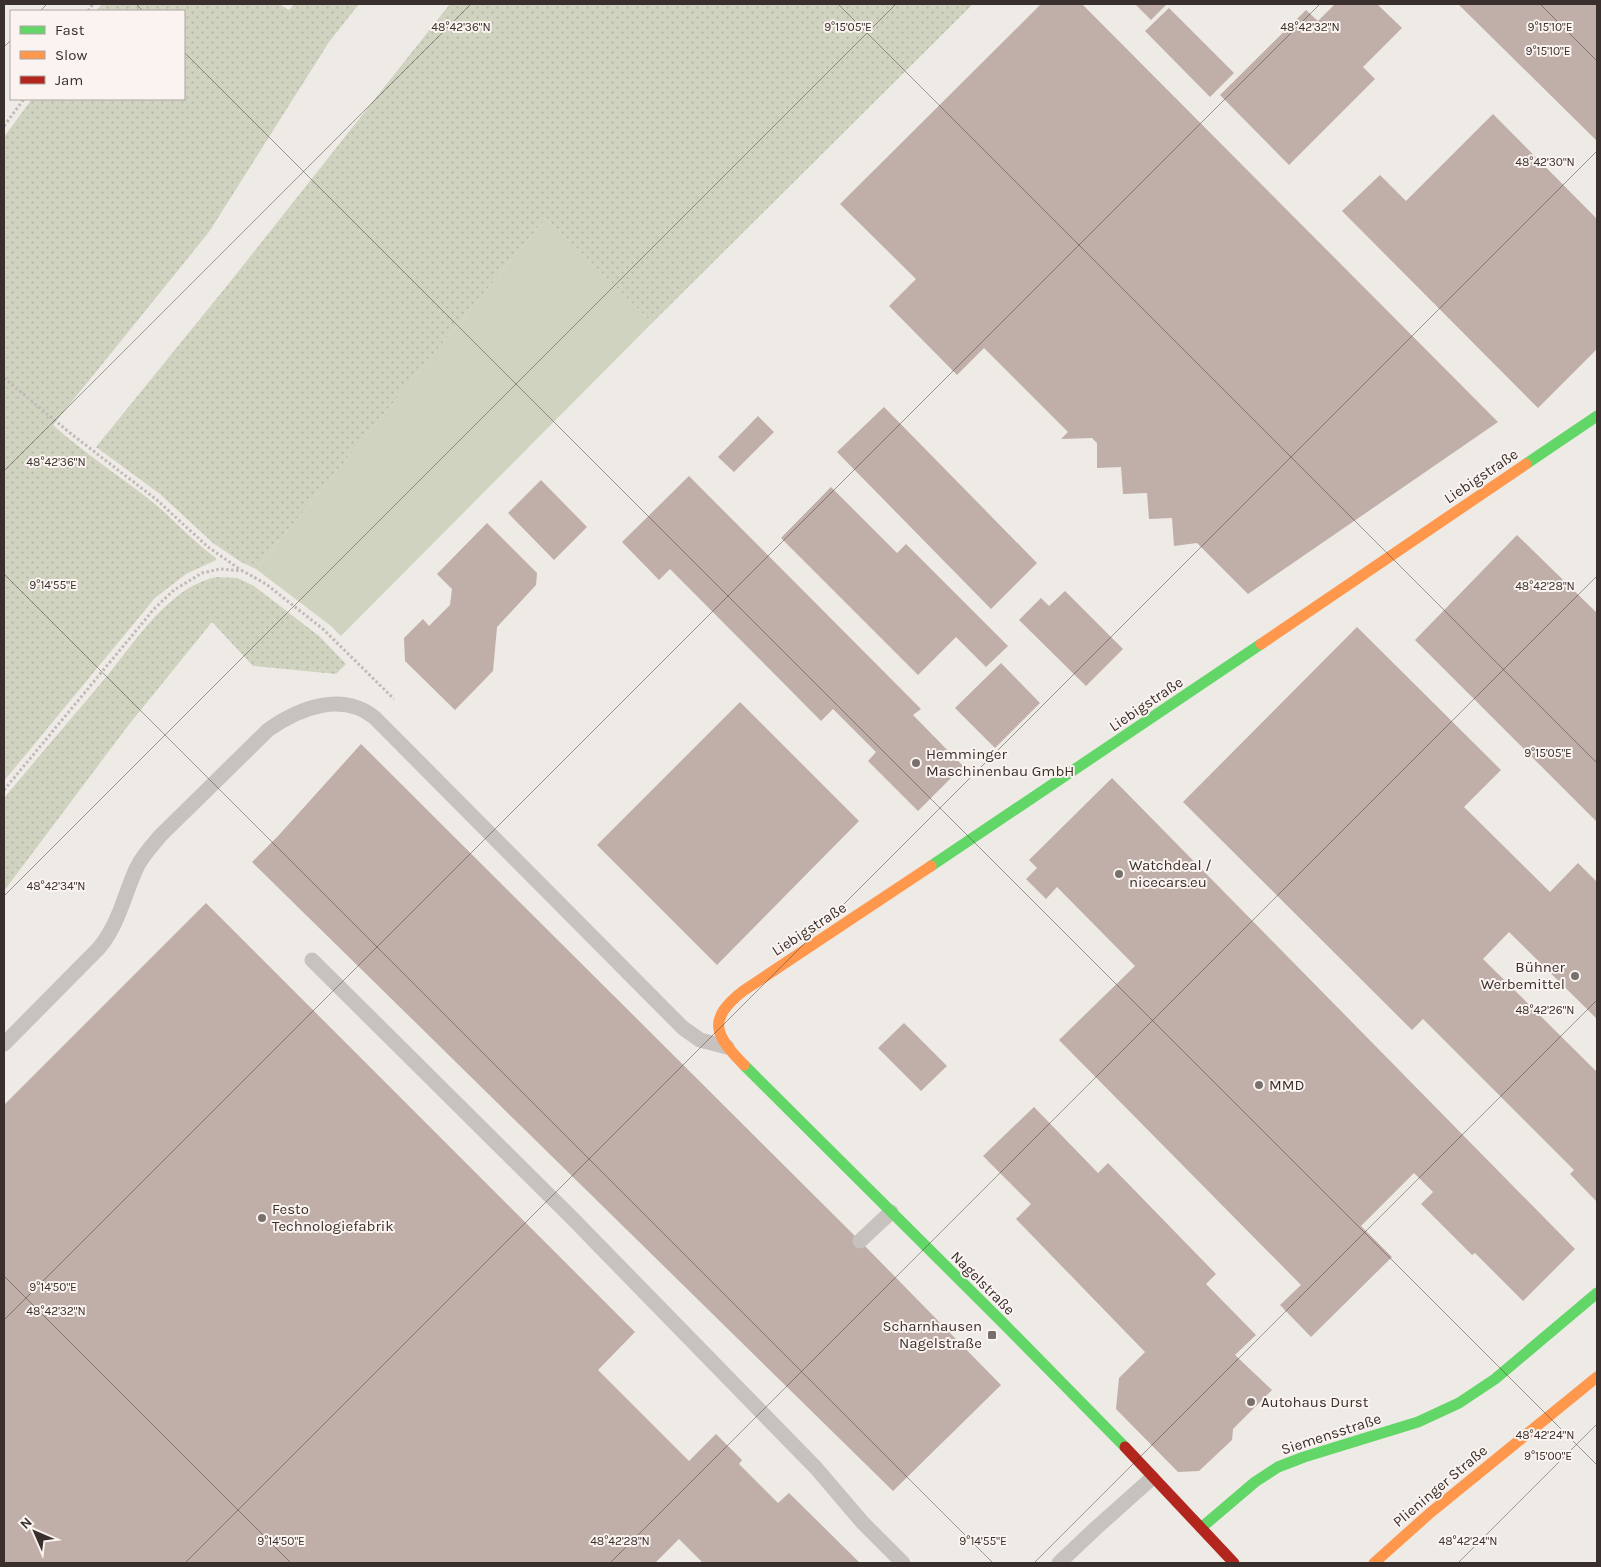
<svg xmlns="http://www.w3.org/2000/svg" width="1601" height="1567" viewBox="0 0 1601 1567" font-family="Karla,sans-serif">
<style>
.grass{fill:url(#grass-dots)}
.garden{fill:#d1d3c1}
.building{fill:#c0aea9}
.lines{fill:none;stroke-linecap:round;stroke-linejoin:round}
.path{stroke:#c1bab7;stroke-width:3;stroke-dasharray:2.5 2.5;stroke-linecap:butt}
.lane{stroke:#c8c2be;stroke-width:15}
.fast{stroke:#63d668;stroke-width:11}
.slow{stroke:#ff974d;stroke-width:11}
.jam{stroke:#b3261e;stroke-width:11}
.ticks{fill:none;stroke:#392f2c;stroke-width:1;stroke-opacity:0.45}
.poi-dot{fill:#78706d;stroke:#faf3ef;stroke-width:2}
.labels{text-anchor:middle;stroke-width:4;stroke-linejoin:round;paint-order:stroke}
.street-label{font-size:15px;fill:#392f2c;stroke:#faf3ef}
.poi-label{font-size:15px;fill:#392f2c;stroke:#faf3ef;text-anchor:start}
.ticks-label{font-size:12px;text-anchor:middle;fill:#392f2c;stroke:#faf3ef;stroke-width:4;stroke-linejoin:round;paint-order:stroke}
</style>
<defs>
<pattern id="grass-dots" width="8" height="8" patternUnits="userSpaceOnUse" patternTransform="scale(1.25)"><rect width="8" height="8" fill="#d1d3c1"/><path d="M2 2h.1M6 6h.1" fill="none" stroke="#b4b5a6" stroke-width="1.8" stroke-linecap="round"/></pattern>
</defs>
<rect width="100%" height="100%" fill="#eeeae6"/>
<path class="grass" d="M102 4H279L289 10 294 4H359L329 42 209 232 53 425C83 452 118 475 150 500 173 518 192 541 216 558V560L186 574 155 598 4 781V137L32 99H184V11H96Z
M450 4H973L652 323 546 218 256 569 241 562 213 543 160 494 96 447 230 282Z
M217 577 237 578 254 586 319 636 346 664 336 674 253 666 212 622 127 727 4 891V798C38 757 73 717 107 676 128 650 148 620 174 599 187 588 201 580 217 577Z"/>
<path class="garden" d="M546 218 652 323 341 636 331 626 256 569Z"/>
<path class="building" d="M1041 4H1082L1498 422 1248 594 1197 543 1174 546 1172 518 1149 519 1147 493 1123 494 1121 467 1097 468V443L1092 438 1061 439 1068 432 984 348 957 375 889 306 916 279 840 204Z
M1135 4H1167L1151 20Z
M1335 4H1377L1402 28 1363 67 1375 79 1289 165 1220 95 1306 10 1318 21Z
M1458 4H1597V141Z
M1169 8 1234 73 1210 97 1145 31Z
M1493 114 1597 219V349L1538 408 1342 211 1380 175 1406 201Z
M884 407 1037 563 991 609 837 452Z
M758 416 774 432 734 472 718 457Z
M689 476 921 709 913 715 963 766 918 811 868 761 876 752 833 709 821 721 670 569 659 580 622 542Z
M541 480 587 527 554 560 508 513Z
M831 487 897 553 906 544 1008 646 986 667 956 637 918 675 781 538Z
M487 523 537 573 536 585 497 627 493 671 455 710 405 661 404 638 423 619 429 626 450 605 452 589 437 574Z
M1517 535 1597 613V822L1415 640Z
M1065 591 1123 649 1086 686 1019 620 1041 598 1049 606Z
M1357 627 1501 770 1464 807 1550 892 1578 863 1597 882V1019L1509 932 1483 959 1597 1072V1202L1570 1174 1574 1170 1423 1019 1412 1030 1183 802Z
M1001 663 1040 703 995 748 955 708Z
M740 702 859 821 717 965 597 845Z
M361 744 860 1241 1001 1385 893 1491 252 862 279 835Z
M1112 778 1575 1249 1523 1301 1475 1253 1472 1255 1421 1204 1433 1192 1414 1173 1361 1226 1392 1257 1311 1337 1280 1305 1301 1285 1059 1040 1135 966 1057 887 1046 899 1026 879 1037 868 1029 860Z
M206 903 635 1332 598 1370 689 1461 716 1434 742 1460 739 1464 778 1503 789 1493 860 1563H703L679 1539 655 1563H4V1105Z
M904 1023 947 1066 921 1091 878 1048Z
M1034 1107 1098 1173 1108 1163 1216 1274 1206 1284 1256 1335 1235 1355 1272 1390 1233 1429 1232 1440 1199 1471 1178 1472 1116 1409 1119 1378 1145 1352 1016 1219 1031 1204 983 1156Z"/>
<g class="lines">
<path class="path" d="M88 11 93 4
M4 126 24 99
M4 378 70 433 157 500 208 547 241 570
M4 790 154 609 174 590 202 573 220 569 243 571 266 584 323 629 394 699"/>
<path class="lane" d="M312 960 572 1218 816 1468 863 1523 903 1563
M4 1044 99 948C119 924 124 895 137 867 143 855 152 846 160 836L268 730C299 708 342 691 375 718L683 1028 700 1040 727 1047
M860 1241 891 1212
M1059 1563 1096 1528 1152 1478"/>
<path class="fast" d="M1526 464 1597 416
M931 866 1261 644
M744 1065 1003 1323 1125 1447
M1201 1528 1255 1482 1278 1467 1304 1457 1418 1422 1459 1403 1495 1379 1597 1293"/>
<path class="slow" d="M1261 644 1526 464
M744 1065C714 1035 707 1019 743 991L931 866
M1374 1563 1430 1513 1597 1377"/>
<path class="jam" d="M1125 1447 1234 1563"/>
</g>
<path class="ticks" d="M136 4 143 11M838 4 1597 763M1540 4 1597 61M40 11 47 4M4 47 11 40M184 52 1597 1465M4 471 471 4M4 574 993 1563M4 896 896 4M4 1276 291 1563M4 1320 1320 4M185 1563 1597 151M610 1563 1597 576M1034 1563 1597 1000M1458 1563 1597 1424"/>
<g class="poi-dot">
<circle cx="916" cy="763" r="5"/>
<circle cx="1119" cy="874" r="5"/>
<circle cx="1575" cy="976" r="5"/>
<circle cx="1259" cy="1085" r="5"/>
<circle cx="262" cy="1218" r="5"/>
<rect x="987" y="1330" width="10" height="10" rx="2.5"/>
<circle cx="1251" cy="1402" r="5"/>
</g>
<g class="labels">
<g class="street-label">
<text transform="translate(1481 476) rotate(-34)" y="5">Liebigstraße</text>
<text transform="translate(1146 704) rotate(-34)" y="5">Liebigstraße</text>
<text transform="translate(809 929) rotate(-33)" y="5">Liebigstraße</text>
<text transform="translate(983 1283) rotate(45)" y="5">Nagelstraße</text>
<text transform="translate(1331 1434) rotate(-18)" y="5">Siemensstraße</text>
<text transform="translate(1440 1486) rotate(-40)" y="5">Plieninger Straße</text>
</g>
<g class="poi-label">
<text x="926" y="759">Hemminger<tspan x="926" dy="17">Maschinenbau GmbH</tspan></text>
<text x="1129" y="870">Watchdeal /<tspan x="1129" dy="17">nicecars.eu</tspan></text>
<text x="1565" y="972" text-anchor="end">Bühner<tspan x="1565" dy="17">Werbemittel</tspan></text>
<text x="1269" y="1090">MMD</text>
<text x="272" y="1214">Festo<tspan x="272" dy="17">Technologiefabrik</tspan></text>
<text x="982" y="1331" text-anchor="end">Scharnhausen<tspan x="982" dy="17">Nagelstraße</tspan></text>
<text x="1261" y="1407">Autohaus Durst</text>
</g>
</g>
<g class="ticks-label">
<text x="848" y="31">9°15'05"E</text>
<text x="1310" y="31">48°42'32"N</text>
<text x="461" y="31">48°42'36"N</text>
<text x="1550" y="31">9°15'10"E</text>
<text x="1548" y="55">9°15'10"E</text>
<text x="1545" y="166">48°42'30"N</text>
<text x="56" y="466">48°42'36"N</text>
<text x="53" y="589">9°14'55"E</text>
<text x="1545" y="590">48°42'28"N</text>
<text x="1548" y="757">9°15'05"E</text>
<text x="56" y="890">48°42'34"N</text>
<text x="1545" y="1014">48°42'26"N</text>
<text x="53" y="1291">9°14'50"E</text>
<text x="56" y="1315">48°42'32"N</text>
<text x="1545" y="1439">48°42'24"N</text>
<text x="1548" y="1460">9°15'00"E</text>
<text x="281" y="1545">9°14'50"E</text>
<text x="620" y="1545">48°42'28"N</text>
<text x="983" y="1545">9°14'55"E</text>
<text x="1468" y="1545">48°42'24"N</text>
</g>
<rect width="1601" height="1567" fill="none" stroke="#392f2c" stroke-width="10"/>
<rect x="10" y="10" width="175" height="90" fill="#faf3ef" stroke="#ada5a1"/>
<rect x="20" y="26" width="25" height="8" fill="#63d668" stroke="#ada5a1"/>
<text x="55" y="35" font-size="15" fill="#392f2c">Fast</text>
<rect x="20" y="51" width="25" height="8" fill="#ff974d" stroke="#ada5a1"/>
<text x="55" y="60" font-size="15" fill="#392f2c">Slow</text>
<rect x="20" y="76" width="25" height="8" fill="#b3261e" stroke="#ada5a1"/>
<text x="55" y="85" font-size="15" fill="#392f2c">Jam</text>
<g transform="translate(35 1532) rotate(315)" stroke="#faf3ef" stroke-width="4" paint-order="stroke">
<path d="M0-4L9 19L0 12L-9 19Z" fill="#392f2c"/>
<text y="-8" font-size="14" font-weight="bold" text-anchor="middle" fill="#392f2c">N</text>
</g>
</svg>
